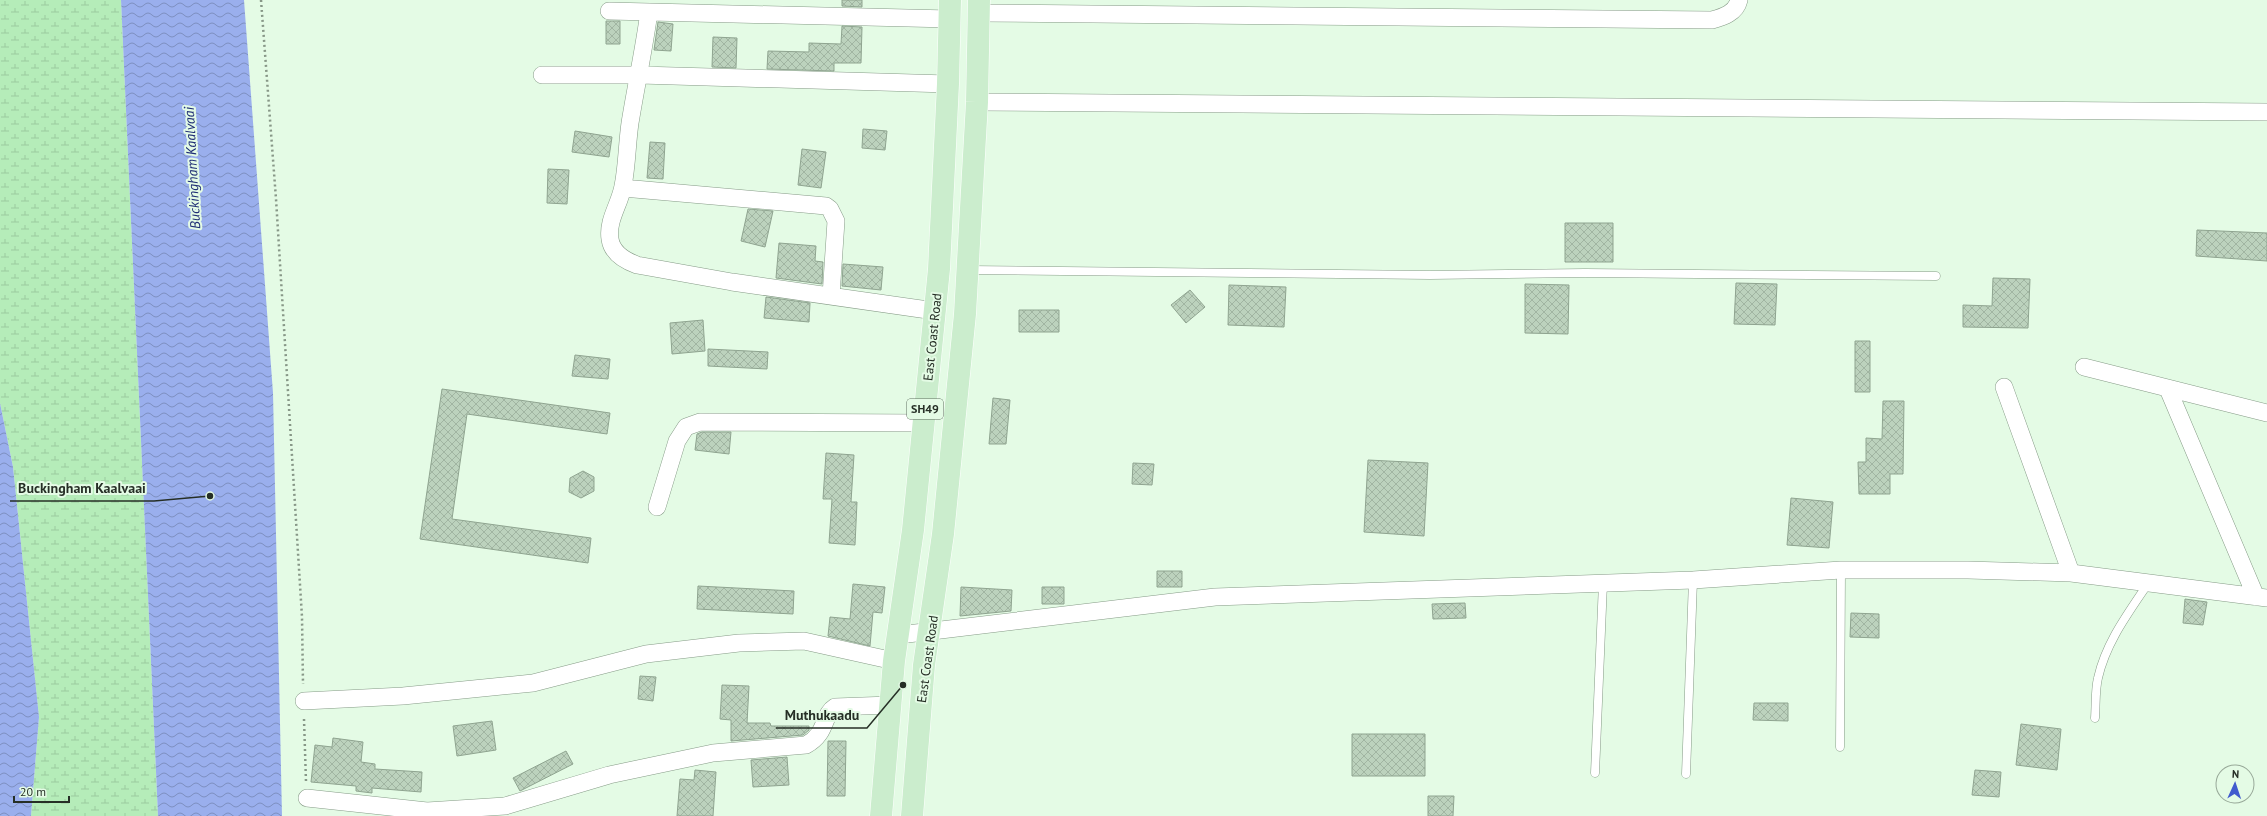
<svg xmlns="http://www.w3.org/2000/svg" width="2267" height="816" viewBox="0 0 2267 816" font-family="'PT Sans',sans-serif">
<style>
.wetland{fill:url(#wetland-marsh)}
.water{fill:url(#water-waves)}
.building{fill:url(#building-cross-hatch);stroke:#8fa490}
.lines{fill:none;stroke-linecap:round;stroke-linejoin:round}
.service-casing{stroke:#869b87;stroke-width:9}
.minor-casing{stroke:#869b87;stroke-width:18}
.primary-casing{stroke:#fff;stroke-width:23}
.path{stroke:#879787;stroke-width:2.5;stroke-dasharray:2 3;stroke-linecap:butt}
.service{stroke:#fff;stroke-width:8}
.minor{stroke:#fff;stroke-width:17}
.primary{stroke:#cbedcd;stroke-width:22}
.labels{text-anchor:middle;stroke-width:4;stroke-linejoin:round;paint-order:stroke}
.shield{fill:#e4fbe5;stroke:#5f6c5f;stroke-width:1}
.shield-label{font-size:12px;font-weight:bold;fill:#262f26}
.street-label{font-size:13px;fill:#262f26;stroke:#e4fbe5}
.water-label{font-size:14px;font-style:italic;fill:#1f2e75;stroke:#e4fbe5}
.leader{fill:none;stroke:#262f26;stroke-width:1.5}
.callout-dot{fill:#262f26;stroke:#e4fbe5;stroke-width:1.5}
.callout-label{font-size:14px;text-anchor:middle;font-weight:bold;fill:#262f26;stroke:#e4fbe5;stroke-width:4;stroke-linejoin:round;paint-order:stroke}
</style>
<defs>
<pattern id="wetland-marsh" width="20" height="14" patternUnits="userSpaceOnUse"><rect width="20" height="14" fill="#b5ecb9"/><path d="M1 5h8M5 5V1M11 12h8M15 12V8" fill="none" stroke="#9ccb9f"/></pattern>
<pattern id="water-waves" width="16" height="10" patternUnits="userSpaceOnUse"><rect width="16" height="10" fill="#9aafed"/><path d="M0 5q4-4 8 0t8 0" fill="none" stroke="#7d8fc0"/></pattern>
<pattern id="building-cross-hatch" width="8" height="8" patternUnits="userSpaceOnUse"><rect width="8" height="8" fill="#bcd2bd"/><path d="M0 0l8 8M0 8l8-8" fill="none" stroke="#a1b5a2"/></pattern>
</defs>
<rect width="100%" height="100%" fill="#e4fbe5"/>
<path class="wetland" d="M0 0H121L158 816H31L39 717 13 467 0 403Z"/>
<path class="water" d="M121 0H244L273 393 282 816H158Z
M0 403 13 467 39 717 31 816H0Z"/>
<path class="building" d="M842 0H862V7L842 6Z
M606 21H620V44H606Z
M658 22 673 24 671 51 654 50Z
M842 26 862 27 861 63H834V71L767 69 768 51 809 52V43L841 44Z
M713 37 737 38 736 68 712 67Z
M863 129 887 131 885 150 862 148Z
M575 131 612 137 609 157 572 152Z
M650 142 665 143 663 179 647 178Z
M802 149 826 152 821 188 798 185Z
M548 169 569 170 567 204 547 203Z
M748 209 773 211 765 247 741 241Z
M1565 223H1613V262H1565Z
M2197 230 2267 233V261L2196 256Z
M779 243 816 246 815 261 823 262 822 284 776 278Z
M843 264 883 267 881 290 842 286Z
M1993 278 2030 279 2028 328 1963 327V305L1992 306Z
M1736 283 1777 284 1775 325 1734 324Z
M1525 284 1569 285 1568 334 1525 333Z
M1229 285 1286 287 1284 327 1228 325Z
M1190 290 1205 307 1186 323 1171 305Z
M766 297 810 303 809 322 764 318Z
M1019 310H1059V332H1019Z
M703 320 705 351 672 354 670 323Z
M1855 341H1870V392H1855Z
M708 349 768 352 767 369 708 366Z
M575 355 610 359 608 379 572 376Z
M442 389 610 413 607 434 467 414 452 519 591 538 588 563 420 539Z
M993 398 1010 400 1006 444H989Z
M1883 401H1904L1903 474H1890V494H1859L1858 462H1866V438L1882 439Z
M702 432H731L729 454 695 450 697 434Z
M826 453 854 455 851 502H857L855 545 829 543 832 499H823Z
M1368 460 1428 463 1424 536 1364 532Z
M1133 463 1154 464 1152 485 1132 484Z
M583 471 594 477V491L581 498 569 492 570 478Z
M1791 498 1833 502 1829 548 1787 545Z
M1157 571H1182V587H1157Z
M853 584 885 587 882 613 873 612 870 646 828 636 830 617 850 619Z
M698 586 794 591 793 614 697 609Z
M961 587 1012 590 1011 611 960 616Z
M1042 587H1064V604H1042Z
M2185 599 2207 602 2203 625 2183 623Z
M1465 603 1466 618 1433 619 1432 604Z
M1851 613 1879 614V638L1850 637Z
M640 676 656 677 653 701 638 699Z
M722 685 749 686 747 723H770L771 726H809V730L803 735 731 741V720L720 719Z
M1754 703H1788V721L1753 720Z
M492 721 496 750 457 756 453 726Z
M2021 724 2061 729 2057 770 2016 765Z
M1352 734H1425V776H1352Z
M333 738 363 742 361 762 375 764V769L422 772 421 792 372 788V793L356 791V786L311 782 315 745 332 747Z
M828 741H846L845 796H827Z
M566 751 573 764 520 791 513 778Z
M787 757 789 785 753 787 751 760Z
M695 770 716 772 713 816H677L680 779 694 780Z
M1975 770 2001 772 1999 797 1972 795Z
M1428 796H1454L1453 816H1428Z"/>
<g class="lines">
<g class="service-casing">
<path id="service" d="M968 270 1430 275 1585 273 1936 276
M2095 718C2096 705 2095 690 2098 678 2106 642 2129 612 2149 582
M1840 747 1841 570
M1595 773 1603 583
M1686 774 1693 580"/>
</g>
<g class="minor-casing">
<path id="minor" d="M609 11 950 19
M649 12C644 49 636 86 630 123 627 144 627 166 623 186 620 204 607 220 610 239 612 253 626 261 637 265L732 282 935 311
M979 13 1712 20C1723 17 1736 13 1739 0
M542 75H640L948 84
M977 102 2267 112
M623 188 826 206 830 209 836 221 831 296
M2084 367 2267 413
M2004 387 2071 573
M2168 389 2256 597
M657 507 677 441 686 427 700 422 924 423
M899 635 1215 597 1693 580 1841 570H1968L2071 573 2267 598
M304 701 403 696 533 683 646 654 739 643 804 641 894 661
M307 798 427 811 505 806 609 775 713 753 806 745C828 733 822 715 835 707L890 705"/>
</g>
<g class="primary-casing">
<path id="primary" d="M881 816 894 661 913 530 939 269 948 84 950 0
M912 816 924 665 943 534 965 314 977 102 979 0"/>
</g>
<path class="path" d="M261 0 276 199 302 617 303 684
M304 719 306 782"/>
<use href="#service" class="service"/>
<use href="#minor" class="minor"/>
<use href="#primary" class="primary"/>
</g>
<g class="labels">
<rect class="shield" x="907" y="399" width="36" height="20" rx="3"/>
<g class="shield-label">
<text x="925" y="413">SH49</text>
</g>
<g class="street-label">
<text transform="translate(932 337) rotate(-84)" y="5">East Coast Road</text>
<text transform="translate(927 659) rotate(-82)" y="5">East Coast Road</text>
</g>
<g class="water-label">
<text transform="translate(192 168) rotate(-93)" y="5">Buckingham Kaalvaai</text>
</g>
</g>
<path class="leader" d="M210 496L154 501H10M903 685L867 728H776"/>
<g class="callout-dot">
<circle cx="210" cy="496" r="4"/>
<circle cx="903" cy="685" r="4"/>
</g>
<g class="callout-label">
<text x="82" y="493">Buckingham Kaalvaai</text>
<text x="822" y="720">Muthukaadu</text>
</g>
<g transform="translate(2235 784) rotate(3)"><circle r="19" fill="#e4fbe5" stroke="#98a999"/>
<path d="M0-3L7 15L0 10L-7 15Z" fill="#415bce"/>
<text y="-6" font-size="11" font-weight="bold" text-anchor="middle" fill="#262f26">N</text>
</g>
<path d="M14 796v6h55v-6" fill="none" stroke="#262f26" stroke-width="2"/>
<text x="20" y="796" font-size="12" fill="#262f26" stroke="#e4fbe5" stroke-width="3" paint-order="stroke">20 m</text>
</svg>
